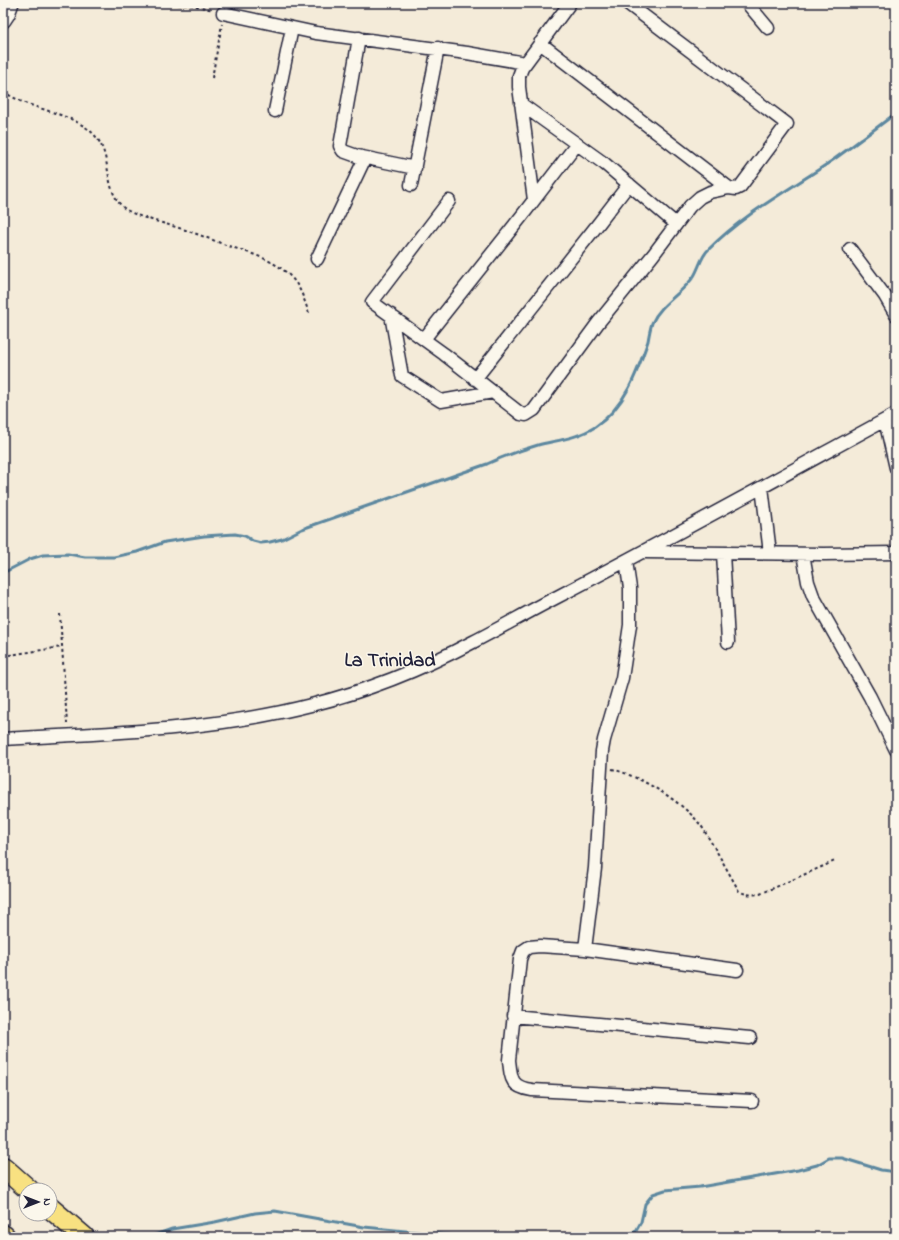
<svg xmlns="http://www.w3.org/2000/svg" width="899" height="1240" viewBox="0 0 899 1240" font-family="'Indie Flower',sans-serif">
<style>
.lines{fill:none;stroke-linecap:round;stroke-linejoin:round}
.stream{stroke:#5c879f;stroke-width:3}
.minor-casing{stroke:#22223b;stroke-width:15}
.tertiary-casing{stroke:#22223b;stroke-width:18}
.trunk-casing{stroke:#22223b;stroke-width:23}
.path{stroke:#22223b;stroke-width:2;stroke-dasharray:3 3;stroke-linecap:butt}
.minor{stroke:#fbf7ec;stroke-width:12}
.tertiary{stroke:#fbf7ec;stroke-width:15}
.trunk{stroke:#f8e181;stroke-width:20}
.labels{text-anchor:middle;stroke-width:3;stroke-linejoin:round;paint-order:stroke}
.district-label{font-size:20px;font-weight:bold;fill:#22223b;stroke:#fbf7ec}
</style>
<rect width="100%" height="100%" fill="#f4ebd9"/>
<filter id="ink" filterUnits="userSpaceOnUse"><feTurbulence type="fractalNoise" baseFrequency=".025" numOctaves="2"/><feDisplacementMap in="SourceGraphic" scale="8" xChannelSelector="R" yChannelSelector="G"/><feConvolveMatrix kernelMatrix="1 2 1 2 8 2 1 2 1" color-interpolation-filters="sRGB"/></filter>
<g filter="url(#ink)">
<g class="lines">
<path class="stream" d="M3 573 30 559 43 555 68 554 85 557H114L137 552 165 542 204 536 235 534 245 536 253 541 261 543 270 542 282 539 302 529 353 511 487 464C504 456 521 450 538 445 558 440 578 438 595 427 625 407 637 373 648 341 649 335 650 329 652 323 661 303 682 294 694 276 699 268 701 257 708 250 744 213 791 189 833 160 854 145 875 129 896 113
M155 1235 172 1229 215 1222 255 1213 275 1211 364 1227 468 1237
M629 1237 636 1231 641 1222 645 1204 653 1194 665 1190 700 1187 798 1170 817 1165 829 1158H842L881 1170 896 1172"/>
<g class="minor-casing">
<path id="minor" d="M747 3 768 28
M223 13 316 33 467 53 525 63
M359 38 340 146 343 151 357 156 415 168
M540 43 729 188
M521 104 605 164 676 224
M275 111 292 28
M411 185 438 48
M534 200 519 87V76L522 68 570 3
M449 201 372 302 444 354 521 414 526 415 534 410 598 323 653 255 690 206 700 197 710 192 729 188 736 189 740 187 787 124 627 3
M850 249 885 296 896 315
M317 259 365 158
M391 315 402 376 441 401 493 392
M424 339 521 217 577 144
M475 379 599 223 629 184
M885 420 896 468
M762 487 770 553
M645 552 824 554 896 553
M723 553 728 642
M803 554 808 582 813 596 870 697 896 750
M3 739C106 733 210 731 311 705 367 691 422 669 473 642 502 627 530 611 559 596 672 537 784 475 896 414
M585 949 595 868 602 751 604 740 622 678 630 625V588L626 561
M737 970 585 949 540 946 529 947 523 951 520 959 509 1060C511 1079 511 1087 532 1090L752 1101
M513 1016 750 1038"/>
</g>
<g class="tertiary-casing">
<path id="tertiary" d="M3 20 7 14 11 3"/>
</g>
<g class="trunk-casing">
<path id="trunk" d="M3 1167 29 1190
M50 1208 84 1237
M3 1235 5 1237"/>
</g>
<path class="path" d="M154 3 192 5 213 10
M212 78 222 24
M3 92C10 95 17 100 25 103 48 112 88 119 100 143 111 163 105 192 124 208 134 216 156 221 169 225 187 230 205 237 223 244 245 252 273 258 290 276 301 287 304 300 309 313
M60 614 67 724
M3 656 62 647
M612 769C639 776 680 800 698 822 702 826 705 832 708 837 719 855 729 873 739 891 746 895 752 895 760 894L835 861"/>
<use href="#minor" class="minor"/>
<use href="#tertiary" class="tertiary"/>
<use href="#trunk" class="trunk"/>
</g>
</g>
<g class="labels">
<g class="district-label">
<text x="390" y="666">La Trinidad</text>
</g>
</g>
<rect width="899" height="1240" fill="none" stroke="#fbf7ec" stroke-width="16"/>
<rect x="8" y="8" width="883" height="1224" fill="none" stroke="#22223b" stroke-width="1.5" filter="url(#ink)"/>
<g transform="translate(38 1202) rotate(90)"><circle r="19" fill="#fbf7ec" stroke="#a4a2a5"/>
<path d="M0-3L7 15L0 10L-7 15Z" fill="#22223b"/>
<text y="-6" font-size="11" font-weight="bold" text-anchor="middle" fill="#22223b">N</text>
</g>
</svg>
